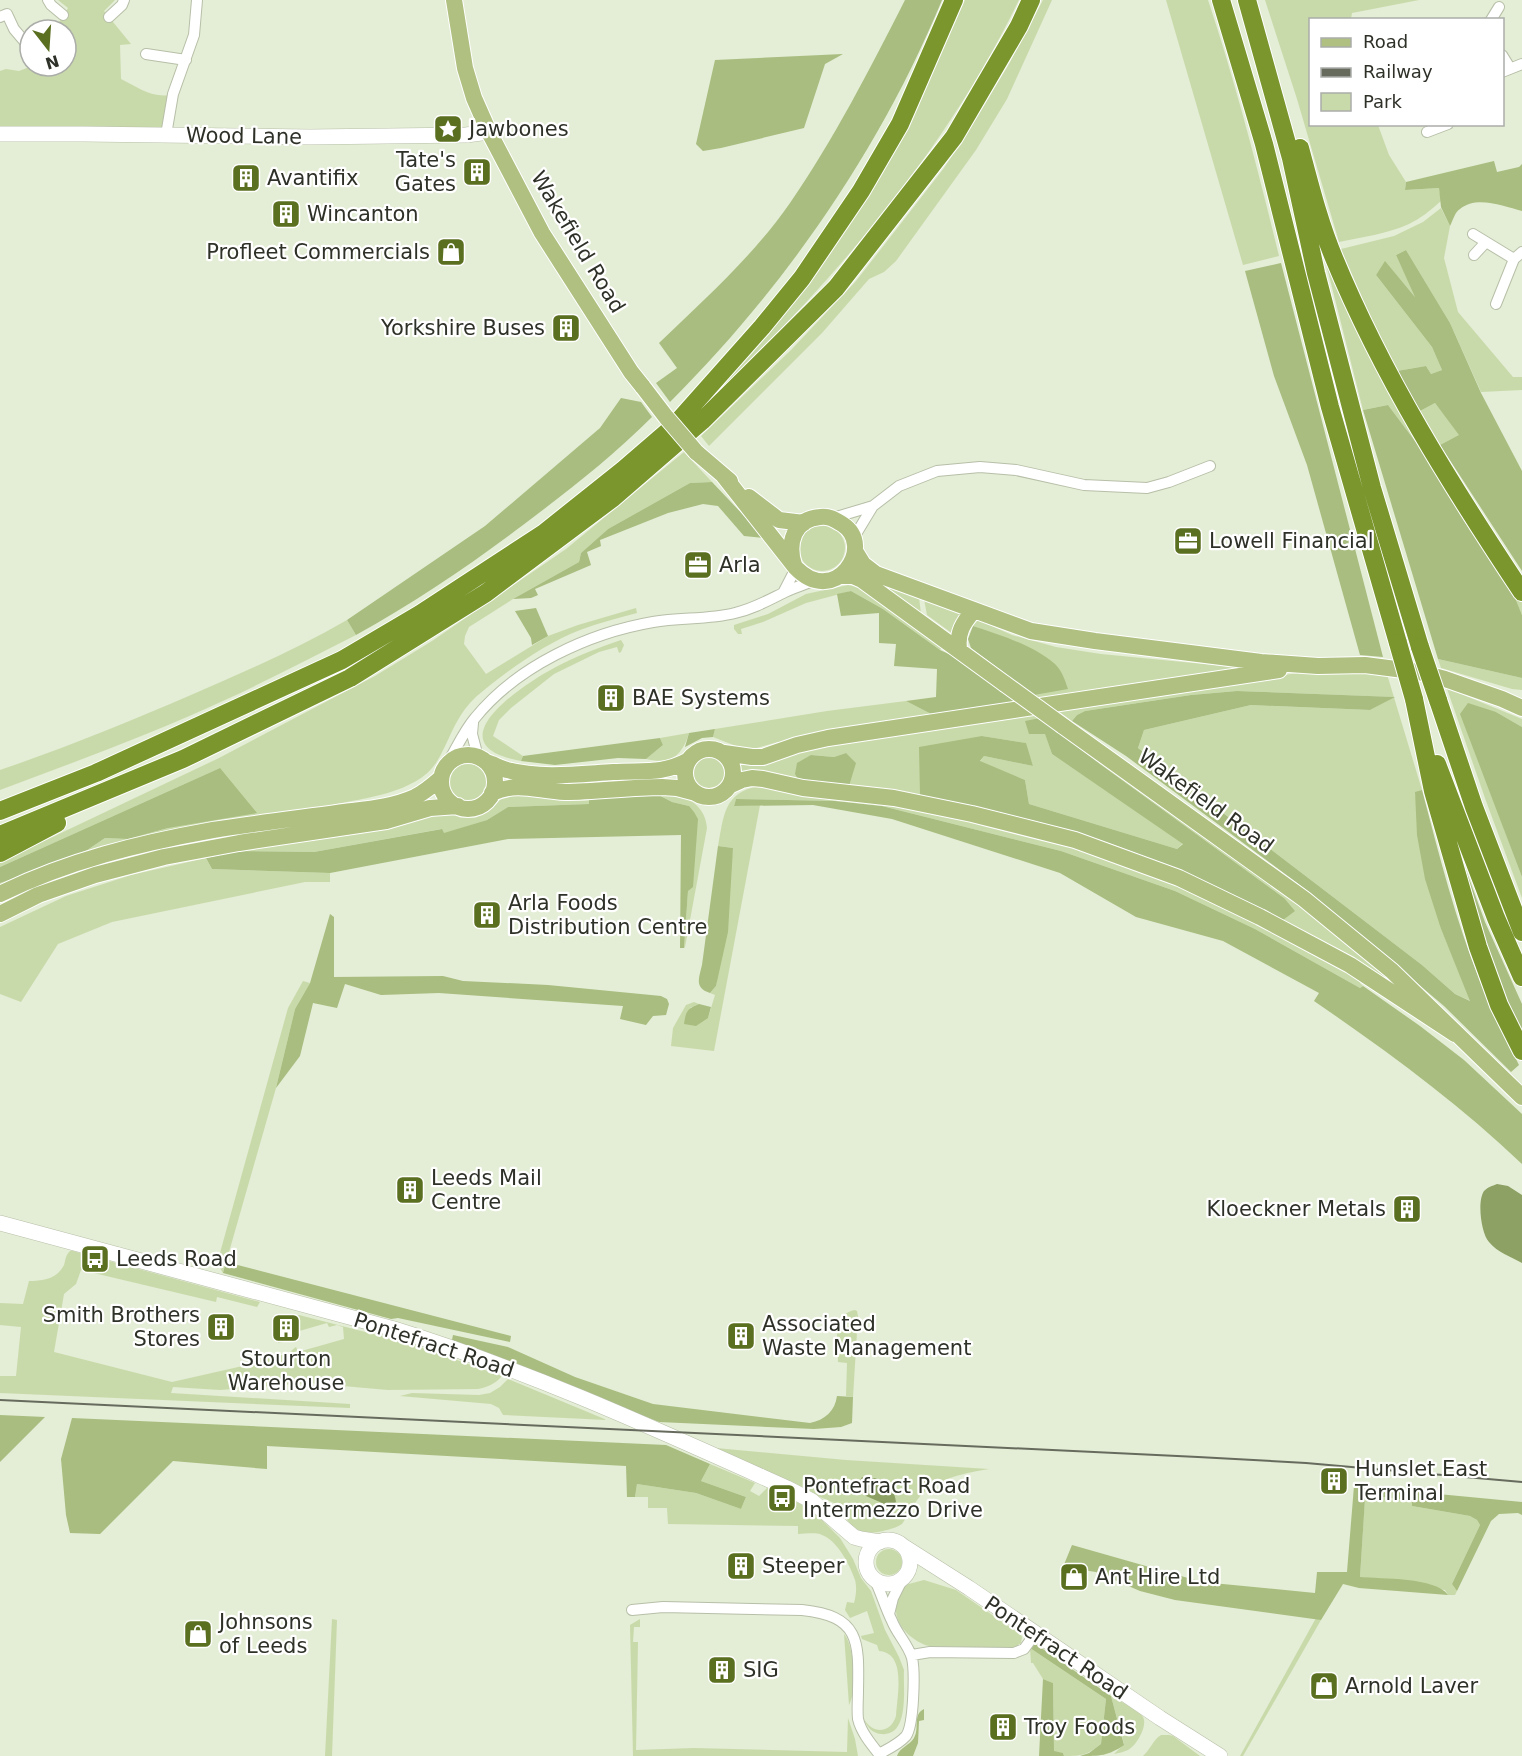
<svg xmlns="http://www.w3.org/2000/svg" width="1522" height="1756" viewBox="0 0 1522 1756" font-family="'DejaVu Sans',sans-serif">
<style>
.green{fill:#c9daaa}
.forest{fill:#a8bd7f}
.water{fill:#8da164}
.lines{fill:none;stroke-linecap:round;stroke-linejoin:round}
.street-casing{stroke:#b7bfa8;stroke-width:12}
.secondary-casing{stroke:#b7bfa8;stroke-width:16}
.primary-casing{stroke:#fff;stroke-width:18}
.highway-casing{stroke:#fff;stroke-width:20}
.street{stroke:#fff;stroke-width:10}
.secondary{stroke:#fff;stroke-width:15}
.primary{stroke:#afc081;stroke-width:16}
.highway{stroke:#7a962d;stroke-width:18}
.rail{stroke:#666b5e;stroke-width:2}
.primary-bridge-casing{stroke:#fff;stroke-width:18;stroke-linecap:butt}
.highway-bridge-casing{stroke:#fff;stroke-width:20;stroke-linecap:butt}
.primary-bridge{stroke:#afc081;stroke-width:16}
.highway-bridge{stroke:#7a962d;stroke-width:18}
.labels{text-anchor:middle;stroke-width:4.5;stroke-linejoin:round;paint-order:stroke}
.poi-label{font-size:21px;fill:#2e3128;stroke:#fff;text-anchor:start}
.street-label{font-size:21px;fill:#2e3128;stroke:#fff}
</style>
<rect width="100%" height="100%" fill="#e4edd5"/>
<path class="green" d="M58 0H115L104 11 131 44 120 45 121 79C137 87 152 98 170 95L163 128H0V71L6 69 19 71 32 66H66V30H54L68 8Z
M965 0H1019C943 157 826 290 700 409L905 127 929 80Z
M1043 0H1052L1007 99 976 150 896 261 884 272 869 279 822 333 709 446 701 436 791 350 856 281 902 222 944 168 976 119 1009 64Z
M1166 0H1208C1236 84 1258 170 1279 256L1243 265Z
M1265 0H1419L1352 13 1351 19 1310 20V124L1378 125 1389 155 1406 182 1405 190 1439 188 1441 201C1431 210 1421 218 1409 224 1387 234 1362 237 1339 242L1297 99Z
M1441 208 1450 226 1444 258 1458 312 1513 377H1522V390L1481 392 1450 323 1406 250 1396 255 1417 299 1385 262 1376 275 1432 347 1442 370 1431 374 1426 366 1397 371 1375 327 1341 249 1394 236 1423 222Z
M1320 240 1522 597V615L1514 595 1464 521 1418 445 1388 405 1363 410Z
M1435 403 1460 435 1440 445 1420 411Z
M684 452 712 482 690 483 608 529 581 553 579 562 513 599 469 627 465 636 464 644 486 674 548 636 578 625 636 608 637 613C618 618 599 623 580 630 550 642 523 660 498 679 488 687 478 694 470 703 454 720 448 744 436 763 416 793 364 798 332 805L331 808 295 813 0 889V883L4 881 80 855 105 838 128 839 168 828 220 768 0 867V862L219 758 375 676 432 641 566 549Z
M799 548a23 23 0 1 1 46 0a23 23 0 1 1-46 0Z
M875 581 919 597 921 614Z
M848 585 858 587 942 647 940 650 883 609 851 591 806 603 763 622 741 629 742 634H738L734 629V625L768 614 806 594Z
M924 599 965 614 953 634 927 615Z
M347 620 356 635C312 657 269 680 225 700 151 734 75 762 0 790V770C65 748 128 722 191 695 244 672 297 649 347 620Z
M978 620 1012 635 1056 647 1101 654 1245 668 1041 700 1034 695 1055 665C1029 647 1003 636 973 626Z
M621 640 624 645 621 652 619 653 617 647 599 652 554 674 511 708 499 720 493 736 523 756 521 761C433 745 519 687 554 668 576 656 598 648 621 640Z
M1438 659 1522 678V690L1512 689 1441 668Z
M1386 671 1422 790 1415 793 1441 929 1471 1001 1455 994 1422 965 1138 748 1144 730 1251 705 1370 710 1394 697 1237 691 1191 695 1085 711 1077 715 1072 721 1054 708 1305 672Z
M1445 683 1466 696 1522 719V727L1496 712 1504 829 1522 877V898L1486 801Z
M906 701 935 716 780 745 778 742 753 749 741 748 713 737 715 729 827 711Z
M1031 711 1040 718 1052 754 1183 843 1177 849 1029 804 1025 780 980 762 984 756 1033 766 1025 743 982 736 920 795 849 786 846 753 834 757 811 755 799 781 759 770 742 771 740 763 809 747Z
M1058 731 1251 867 1387 973 1382 981 1283 920 1284 898 1100 764Z
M689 733C682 756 671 765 646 759L663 745 660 738Z
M692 772a17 17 0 1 1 34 0a17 17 0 1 1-34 0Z
M447 781a20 20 0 1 1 40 0a20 20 0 1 1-40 0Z
M759 786 869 799 1047 837 1201 893 1362 980 1360 983 1363 986 1360 988 1255 929 1175 891 1061 851 882 806 835 801 736 799 734 806 760 805 714 1051 671 1046 673 1028 686 1005 694 1002 699 1004 690 1008 708 1018 715 995 710 993 716 986 733 848 718 846C724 816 723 793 759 786Z
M512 793 589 798V804L508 807 487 820 443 834 441 829 314 852 238 851 433 813C451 813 473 820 489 809 497 804 502 796 512 793Z
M656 793C680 793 705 801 707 828L685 947 684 948 688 891 689 806 672 802Z
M206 858 212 869 330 873V882H305L112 922 58 944 21 1002 0 994V927L66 896 131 875Z
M303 981 310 983 295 1009 276 1088 223 1273 218 1265V1260L288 1008Z
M70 1251H73L91 1256V1258L97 1259 98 1258 260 1302 257 1307 217 1297 216 1302 81 1270 76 1284 64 1294 54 1352 172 1382 261 1362 273 1355H286L296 1347 298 1352 344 1339 343 1327 337 1325 329 1327 327 1323 282 1336 283 1342 278 1343 282 1330 288 1331 289 1327 284 1325C287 1318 291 1315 299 1315L412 1344 502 1376C495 1384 488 1387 478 1389L388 1390 309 1383 220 1390 173 1387 171 1393 350 1404V1408L0 1393V1376H16L21 1327 0 1325V1303L23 1304 29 1281C43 1281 57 1279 64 1265 66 1259 65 1256 70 1251Z
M855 1310 857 1311 858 1316 853 1397 846 1396 847 1363 838 1362C838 1344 831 1314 855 1310Z
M508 1379 607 1420 503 1415 499 1408 491 1404 400 1396 412 1393 479 1395 490 1393 500 1387Z
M705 1447 846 1460 989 1469C966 1473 942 1477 923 1493 914 1502 909 1514 902 1524 896 1528 890 1529 883 1531 859 1536 849 1529 841 1506Z
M710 1464 755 1483 750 1491 759 1496 767 1488 805 1506 819 1517 840 1538 853 1559 861 1578 871 1591 885 1630 899 1657 904 1670C903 1689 910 1737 881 1734 872 1733 867 1727 864 1719 873 1735 891 1733 896 1716 897 1696 907 1653 879 1651L877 1645 862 1639 861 1636 874 1633 867 1611 850 1618 845 1610 847 1602 854 1603C856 1596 857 1587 855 1580 850 1565 837 1540 822 1535 815 1532 806 1534 798 1534V1526L668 1524 667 1508H648V1497H635L637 1484 696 1493 741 1509 746 1497 701 1481Z
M1369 1495 1412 1501V1506L1470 1516 1477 1520 1480 1525 1452 1584 1457 1591 1455 1595H1448L1445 1590 1360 1577 1365 1498Z
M876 1562a13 13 0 1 1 26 0a13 13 0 1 1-26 0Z
M924 1580 956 1590 1020 1634 1022 1637 1021 1643 1014 1648 929 1646C910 1641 889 1620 898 1598 899 1594 903 1589 905 1585Z
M1316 1618 1321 1620 1243 1756H1240Z
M332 1619 337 1620 332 1756H325Z
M640 1619V1627H634L633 1642H638L636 1750 694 1748 847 1752 848 1718 855 1739 858 1756H633L630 1625Z
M844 1634C855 1647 857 1691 849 1705Z
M1030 1648 1106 1699 1101 1744C1087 1755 1082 1756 1064 1756L1063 1753 1054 1752 1053 1683 1043 1679 1033 1663H1031Z
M1111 1696C1119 1701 1138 1709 1143 1717 1148 1726 1136 1746 1128 1750 1124 1752 1118 1753 1114 1754L1124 1744Z
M1161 1735H1169L1173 1736 1200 1756H1143C1150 1750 1153 1740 1161 1735Z"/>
<path class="forest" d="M905 0H942C880 150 785 287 670 402L656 383 677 368 659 343C705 299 754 255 790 203 833 141 871 67 905 0Z
M843 54 825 64 804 128 721 148 703 151 696 144 715 60Z
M1494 161 1497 172 1519 167 1522 164V211C1504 206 1476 195 1460 209 1455 212 1453 220 1450 226L1441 207 1439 188 1405 190 1406 182Z
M1406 250 1450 323 1481 393 1522 471V571L1440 445 1459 435 1435 403 1420 411 1397 371 1426 366 1431 374 1442 370 1432 347 1376 275 1385 261 1415 297 1396 255Z
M1281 263 1383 657 1360 655 1307 465 1274 376 1245 271Z
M621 398 641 402 652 417C612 457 568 491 523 525 470 565 414 603 356 635L347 620 485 526 600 428Z
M1388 405 1418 445 1464 521 1514 595 1522 615V678L1438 659 1363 410Z
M712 482 765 538 744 536 718 506 703 504 668 513 600 540 601 546 587 552 591 565 535 589 538 595 531 598 513 599 579 562 581 553 608 529 690 483Z
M851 591 883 609 940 650 951 655 1020 702 935 716 906 701 936 697 937 669 894 666 896 644 879 643V613L841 616 837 594Z
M536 608 548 636 532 645 531 638 515 611Z
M973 626C1000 635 1033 645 1055 664 1062 671 1065 680 1068 689L1034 695 971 648 968 639Z
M1237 691 1395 697 1370 710 1251 705 1144 730 1138 748 1422 965 1455 994 1470 1001 1441 929 1425 879 1417 835 1415 792 1422 790C1439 854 1455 919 1480 981 1491 1010 1505 1037 1519 1065L1511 1072 1444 1006 1308 891 1126 756 1072 721 1077 715 1085 711 1191 695Z
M1468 703 1496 712 1522 727V877L1460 714Z
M1040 718 1100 764 1284 898 1295 911 1283 920C1218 888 1154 857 1085 835 1031 819 976 807 920 795L919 747 982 736 1026 743 1033 766 984 756 980 761 1025 780 1029 804 1177 849 1183 844 1052 754 1045 734H1029L1025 721Z
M715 729 713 737 702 738 685 747 689 733Z
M660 738 663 745 646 759 618 758 555 765 521 761 523 756Z
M846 753 856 763 849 786 799 781 795 774 797 763 811 755 834 757Z
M220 768 257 813 168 828 128 839 105 838 80 855 0 883V867Z
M655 793 672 802 689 806 694 812 698 819 693 887 688 891 684 948H680L681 835 508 839 330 873 212 869 206 858 238 851 314 852 442 829 444 833 487 820 508 807 589 804V798Z
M736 799 835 801 882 806 1061 851 1175 891 1255 929 1360 988 1363 986 1420 1026 1464 1060 1522 1114V1164C1458 1103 1387 1051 1314 1001L1319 993 1223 941 1136 917 1060 873 892 819 813 805 734 806Z
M1447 818 1485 922 1522 1004V1040L1500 992Z
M718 846 733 848 728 932 716 986 710 993C694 988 699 978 702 965Z
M330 914 334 917V977L443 976 463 981 548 985 661 996 667 999 669 1004 666 1015 653 1016 646 1025 620 1019 623 1006 439 993 381 995 345 984 337 1008 313 1003 300 1056 276 1088 295 1009 310 983Z
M699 1004 711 1007 708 1018 696 1026 684 1024C686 1011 687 1009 699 1004Z
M226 1262 511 1336 510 1342 398 1318 391 1319 223 1273Z
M453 1335 508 1347 575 1377 653 1404 810 1423C825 1420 835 1411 837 1396L853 1397 852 1423 841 1427 814 1429 659 1422 452 1340Z
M0 1415 45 1417 0 1462Z
M72 1418 666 1445 710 1464 701 1481 746 1497 741 1509 696 1493 637 1484 635 1497H627L626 1466 267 1446V1469L173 1461 100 1534 70 1533 66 1515 61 1459Z
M1354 1486 1522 1502V1515L1518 1513 1499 1514 1491 1521 1457 1591 1452 1584 1480 1525 1477 1520 1470 1516 1412 1506V1501L1369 1495 1365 1499 1360 1577C1381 1579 1436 1577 1448 1595L1359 1588 1343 1584 1321 1620 1175 1600 1140 1591 1096 1572 1063 1567 1072 1545 1202 1582 1315 1593 1317 1572H1347Z
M1034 1645H1037L1111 1696 1124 1745C1108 1756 1100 1756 1080 1756L1089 1753 1101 1744 1106 1699 1030 1648Z
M1043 1679 1053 1683 1054 1751 1063 1753 1064 1756H1039Z
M924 1709V1720L919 1721 918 1743 913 1756H897C900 1747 909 1746 914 1738 920 1728 912 1715 924 1709Z"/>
<path class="water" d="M1497 1184 1508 1186 1522 1195V1263C1511 1257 1497 1252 1489 1242 1481 1233 1477 1201 1484 1191 1488 1187 1492 1186 1497 1184Z
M862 1477C881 1478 893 1480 896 1502L893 1505 889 1506 866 1496 861 1491 859 1483Z"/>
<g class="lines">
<g class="street-casing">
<path id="street" d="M48 0 51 5 63 15
M0 17 7 14 14 29 25 42
M109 17 122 5 124 0
M1491 20 1499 7
M146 54 186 60
M1502 55 1510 68
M1502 72 1522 64
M1427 132 1448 124
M166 135 173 94 194 35 197 0
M1473 234 1514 259
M1474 255 1486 242
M1496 304 1514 259 1522 252
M873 506 899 486 937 471 980 467 1016 470 1084 485 1147 488 1169 482 1210 466
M833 518 873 506 853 539
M783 593 796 568
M473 723 472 734 478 757
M447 764C456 749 464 731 475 718 517 666 589 633 653 622 680 617 708 620 735 613 752 609 765 602 781 594 792 588 804 585 815 580
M632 1610 663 1607 802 1610C860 1616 859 1641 858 1691 858 1700 857 1710 858 1719 861 1732 871 1744 879 1754 888 1749 899 1744 906 1736 914 1725 915 1671 912 1658 908 1644 897 1634 892 1621 885 1607 881 1592 874 1578
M889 1614 893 1598 903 1578
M912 1655 930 1652 1014 1653 1024 1649 1035 1634"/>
</g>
<g class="secondary-casing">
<path id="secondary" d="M0 134H84L310 137 466 135 489 132
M0 1223 394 1329C530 1371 658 1430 787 1488L812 1501 854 1537 861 1539 880 1542
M866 1562a22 22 0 1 1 44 0a22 22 0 1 1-44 0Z
M903 1546 969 1588 1160 1718 1220 1756"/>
</g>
<g class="primary-casing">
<path id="primary" d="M454 0 465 68 474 98 489 132 542 233 631 372 643 387
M696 452 730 481
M723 475 796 568C835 608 877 546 842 524 834 519 829 516 820 517 794 519 787 543 794 565
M749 497 779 520 804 523
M855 551 863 564 876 574 1031 631 1095 641 1261 662 1318 666 1365 665 1419 672 1445 679 1502 699 1522 708
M841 576H853L862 580 1005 684
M959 649C957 632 963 623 974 610
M1063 726 1304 899 1392 971 1522 1097
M685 773a24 24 0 1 1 48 0a24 24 0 1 1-48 0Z
M724 753 752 757H763L797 745 828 738 1279 670
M441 782a27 27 0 1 1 54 0a27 27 0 1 1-54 0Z
M486 762C493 764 500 768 507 770 542 779 579 774 613 772 642 770 662 775 689 760
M731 785 742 780 752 778 763 779 803 788 894 798 972 814 1075 840 1179 878 1260 917 1350 965 1455 1034
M492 793C519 781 537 791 565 792 597 792 629 787 662 787L677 788 696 793
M0 894C67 861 140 843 213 830 257 823 301 818 344 812 368 809 393 807 415 797 425 792 433 785 441 778
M0 914 38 895 95 875 164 857 239 843 386 821 430 808 458 806"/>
</g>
<g class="highway-casing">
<path id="highway" d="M1221 0 1264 144 1330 407 1398 643
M1247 0 1291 158 1316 273 1354 419 1372 488 1420 647
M1300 148C1310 185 1319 222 1334 258 1383 377 1451 485 1522 592
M1414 699 1433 791 1478 947 1499 1005 1522 1051
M1438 700 1474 807 1522 932
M1437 764 1496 918 1522 977
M0 811 96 773 342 660 420 614 544 533 623 470 674 426 762 327 802 278 861 191 900 124 954 0
M0 835 183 759 350 678 486 593 613 498 702 421 836 288 954 137 1019 26 1031 0
M0 853 57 823"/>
</g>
<use href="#street" class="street"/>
<use href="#secondary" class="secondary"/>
<use href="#primary" class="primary"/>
<use href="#highway" class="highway"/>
<path class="rail" d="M0 1400 1198 1457 1306 1463 1522 1482"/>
<g class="primary-bridge-casing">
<path id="primary-bridge" d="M643 387 666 417 696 452
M1005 684 1063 726"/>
</g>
<g class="highway-bridge-casing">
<path id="highway-bridge" d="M1398 643 1414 699
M1420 647 1438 700"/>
</g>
<use href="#primary-bridge" class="primary-bridge"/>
<use href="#highway-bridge" class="highway-bridge"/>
</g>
<defs>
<g id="sight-square" transform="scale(1.5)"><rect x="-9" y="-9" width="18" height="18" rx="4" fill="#5a6f1f" stroke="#fff"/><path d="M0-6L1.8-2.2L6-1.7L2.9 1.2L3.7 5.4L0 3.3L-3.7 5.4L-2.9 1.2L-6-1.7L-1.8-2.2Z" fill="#fff"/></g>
<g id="building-square" transform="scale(1.5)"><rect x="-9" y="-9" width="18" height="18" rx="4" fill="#5a6f1f" stroke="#fff"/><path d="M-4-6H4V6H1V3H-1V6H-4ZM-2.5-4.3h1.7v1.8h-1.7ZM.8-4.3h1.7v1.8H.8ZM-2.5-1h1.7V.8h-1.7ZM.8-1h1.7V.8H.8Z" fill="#fff"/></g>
<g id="shop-square" transform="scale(1.5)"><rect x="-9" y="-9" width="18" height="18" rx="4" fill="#5a6f1f" stroke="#fff"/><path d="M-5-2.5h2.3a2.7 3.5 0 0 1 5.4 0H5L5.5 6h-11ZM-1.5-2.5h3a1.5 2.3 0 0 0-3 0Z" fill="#fff"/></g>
<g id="office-square" transform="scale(1.5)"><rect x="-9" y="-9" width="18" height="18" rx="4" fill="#5a6f1f" stroke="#fff"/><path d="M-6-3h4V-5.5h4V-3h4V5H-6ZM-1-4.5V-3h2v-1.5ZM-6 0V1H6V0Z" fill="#fff"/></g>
<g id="bus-square" transform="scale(1.5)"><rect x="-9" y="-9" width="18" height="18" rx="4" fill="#5a6f1f" stroke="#fff"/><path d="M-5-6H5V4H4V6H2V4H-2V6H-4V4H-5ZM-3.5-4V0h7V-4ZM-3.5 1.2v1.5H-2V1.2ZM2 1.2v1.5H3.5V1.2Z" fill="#fff"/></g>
</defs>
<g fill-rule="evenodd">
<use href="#sight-square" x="448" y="129"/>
<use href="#building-square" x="477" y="172"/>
<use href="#building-square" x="246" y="178"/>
<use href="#building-square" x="286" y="214"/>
<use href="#shop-square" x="451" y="252"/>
<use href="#building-square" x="566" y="328"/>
<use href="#office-square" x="1188" y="541"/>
<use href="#office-square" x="698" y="565"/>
<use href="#building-square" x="611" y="698"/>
<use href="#building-square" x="487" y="915"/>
<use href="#building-square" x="410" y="1190"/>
<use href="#building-square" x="1407" y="1209"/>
<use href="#bus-square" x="95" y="1259"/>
<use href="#building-square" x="221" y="1327"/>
<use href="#building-square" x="286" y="1328"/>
<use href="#building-square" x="741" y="1336"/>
<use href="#building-square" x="1334" y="1481"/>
<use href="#bus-square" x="782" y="1498"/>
<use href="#building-square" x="741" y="1566"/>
<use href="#shop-square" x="1074" y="1577"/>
<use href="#shop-square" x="198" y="1634"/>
<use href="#building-square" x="722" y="1670"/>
<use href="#shop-square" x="1324" y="1686"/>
<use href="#building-square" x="1003" y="1727"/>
</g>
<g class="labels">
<g class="poi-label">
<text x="469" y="136">Jawbones</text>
<text x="456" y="167" text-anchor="end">Tate's<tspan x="456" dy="24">Gates</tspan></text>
<text x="267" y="185">Avantifix</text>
<text x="307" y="221">Wincanton</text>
<text x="430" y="259" text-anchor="end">Profleet Commercials</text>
<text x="545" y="335" text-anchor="end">Yorkshire Buses</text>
<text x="1209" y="548">Lowell Financial</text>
<text x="719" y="572">Arla</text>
<text x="632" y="705">BAE Systems</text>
<text x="508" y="910">Arla Foods<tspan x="508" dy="24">Distribution Centre</tspan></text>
<text x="431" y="1185">Leeds Mail<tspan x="431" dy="24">Centre</tspan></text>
<text x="1386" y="1216" text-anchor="end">Kloeckner Metals</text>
<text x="116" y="1266">Leeds Road</text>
<text x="200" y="1322" text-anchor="end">Smith Brothers<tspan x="200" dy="24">Stores</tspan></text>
<text x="762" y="1331">Associated<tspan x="762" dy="24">Waste Management</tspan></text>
<text x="286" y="1366" text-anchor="middle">Stourton<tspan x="286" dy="24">Warehouse</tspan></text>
<text x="1355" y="1476">Hunslet East<tspan x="1355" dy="24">Terminal</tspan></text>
<text x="803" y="1493">Pontefract Road<tspan x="803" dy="24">Intermezzo Drive</tspan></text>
<text x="762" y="1573">Steeper</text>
<text x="1095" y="1584">Ant Hire Ltd</text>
<text x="219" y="1629">Johnsons<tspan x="219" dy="24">of Leeds</tspan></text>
<text x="743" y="1677">SIG</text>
<text x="1345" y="1693">Arnold Laver</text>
<text x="1024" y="1734">Troy Foods</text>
</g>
<g class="street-label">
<text transform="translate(244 136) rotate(1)" y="7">Wood Lane</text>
<text transform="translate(578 242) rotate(59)" y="7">Wakefield Road</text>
<text transform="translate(1206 801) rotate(36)" y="7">Wakefield Road</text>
<text transform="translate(434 1345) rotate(18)" y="7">Pontefract Road</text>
<text transform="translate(1056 1648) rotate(34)" y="7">Pontefract Road</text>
</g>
</g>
<rect x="1309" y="18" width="195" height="108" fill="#ffffff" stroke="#abada9" stroke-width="1.5"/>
<rect x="1321" y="38" width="30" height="9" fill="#afc081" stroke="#abada9" stroke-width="1.5"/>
<text x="1363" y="48" font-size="18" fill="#2e3128">Road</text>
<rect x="1321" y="68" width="30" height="9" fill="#666b5e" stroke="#abada9" stroke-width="1.5"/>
<text x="1363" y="78" font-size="18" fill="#2e3128">Railway</text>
<rect x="1321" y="93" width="30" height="18" fill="#c9daaa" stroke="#abada9" stroke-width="1.5"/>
<text x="1363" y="108" font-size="18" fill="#2e3128">Park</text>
<g transform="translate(48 48) rotate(163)"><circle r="28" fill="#ffffff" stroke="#abada9" stroke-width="1.5"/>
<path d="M0-4.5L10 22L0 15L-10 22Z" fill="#5a6f1f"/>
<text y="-9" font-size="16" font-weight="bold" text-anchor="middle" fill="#2e3128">N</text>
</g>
</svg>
